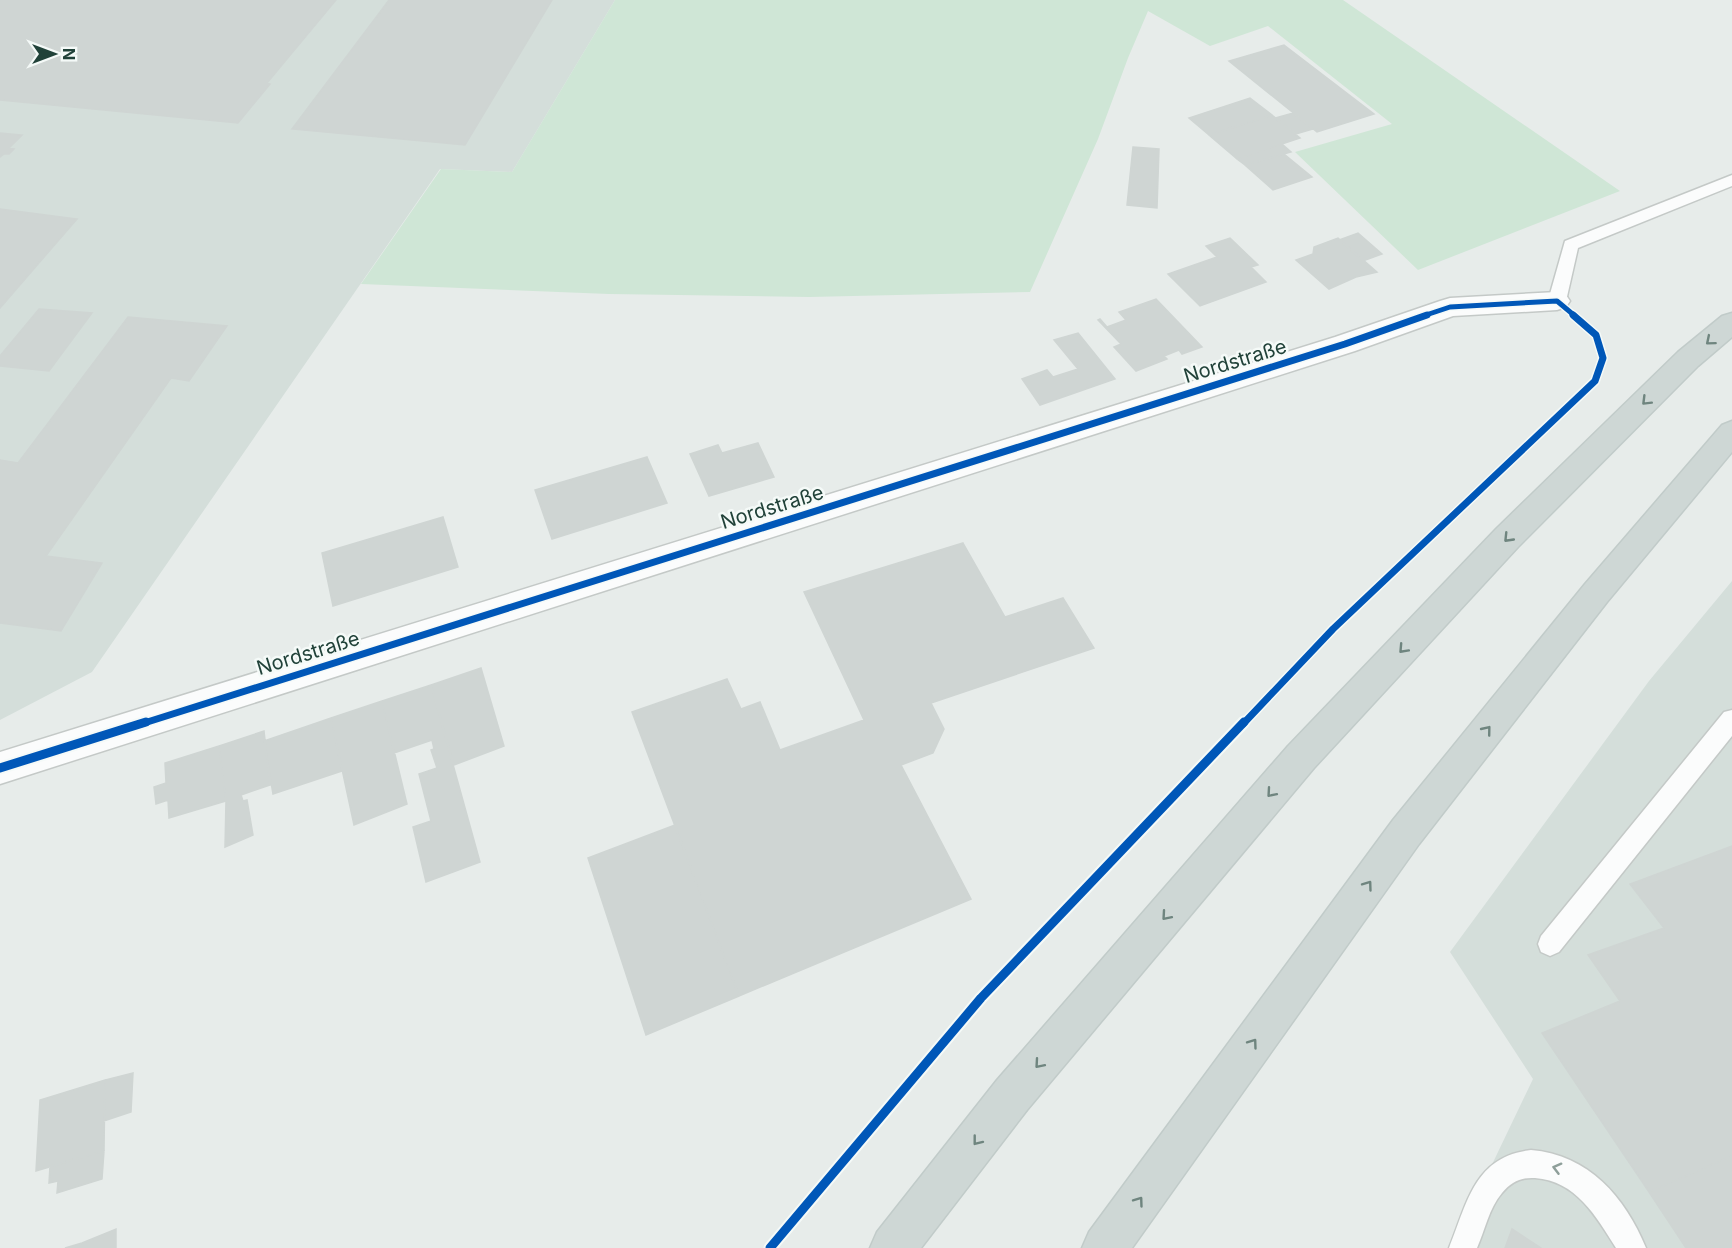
<svg xmlns="http://www.w3.org/2000/svg" width="1732" height="1248" viewBox="0 0 1732 1248" font-family="Inter,sans-serif">
<style>
.built{fill:#d4deda}
.green{fill:#cfe6d6}
.building{fill:#cfd5d3;stroke:#cfd5d3;stroke-width:1.5}
.lines{fill:none;stroke-linecap:round;stroke-linejoin:round}
.service-casing{stroke:#c4c9c7;stroke-width:3}
.minor-casing{stroke:#c4c9c7;stroke-width:3}
.primary-casing{stroke:#c1cbc9;stroke-width:3}
.service{fill:#fbfcfc;fill-rule:evenodd}
.minor{fill:#fbfcfc;fill-rule:evenodd}
.primary{fill:#ced7d5;fill-rule:evenodd}
.cycleway-far2-casing{stroke:#f5faf8;stroke-width:8}
.cycleway-far1-casing{stroke:#f5faf8;stroke-width:10}
.cycleway-casing{stroke:#f5faf8;stroke-width:13}
.cycleway-far2{stroke:#0057b8;stroke-width:5}
.cycleway-far1{stroke:#0057b8;stroke-width:7}
.cycleway{stroke:#0057b8;stroke-width:9}
.oneway{stroke:#6f857f}
.oneway2{stroke:#8e9f9a}
.labels{text-anchor:middle;stroke-width:5;stroke-linejoin:round;paint-order:stroke}
.street-label{font-size:20px;fill:#214239;stroke:#f5faf8}
</style>
<rect width="100%" height="100%" fill="#e7ecea"/>
<path class="built" d="M0 0H615L512 172 440 169 92 672 0 720Z
M1732 581V1248H1452L1533 1079 1450 952 1649 681Z"/>
<path class="green" d="M615 0H1343L1620 191 1418 270 1295 152 1392 124 1268 26 1210 46 1148 11 1128 58 1098 139 1030 292 809 297 609 294 361 284 441 169 512 172Z"/>
<path class="building" d="M0 0H336L267 83 270 84 238 123 0 100Z
M389 0H552L465 145 292 129Z
M1284 45 1374 114 1317 132 1229 61Z
M1250 98 1272 115 1209 135 1189 118Z
M1293 113 1313 129 1296 134 1275 118Z
M1272 115 1300 138 1237 159 1209 135Z
M0 133 22 135 9 148 14 149 9 154H4L0 157Z
M1282 144 1291 152 1245 165 1237 159Z
M1133 147 1159 149 1157 208 1127 205Z
M1284 154 1312 177 1273 190 1245 165Z
M0 209 77 219 0 308Z
M1358 233 1382 254 1363 261 1339 240Z
M1230 238 1258 265 1251 267 1266 282 1200 306 1168 274 1217 257 1206 246Z
M1338 238 1377 272 1356 277 1329 289 1296 260 1313 254 1314 247Z
M1156 299 1202 347 1182 354 1179 350 1164 356 1167 359 1136 371 1114 347 1121 344 1098 320 1100 319 1107 327 1126 320 1119 312Z
M39 309 92 313 49 371 0 366V356Z
M128 317 227 326 189 381 171 378 46 556 102 563 61 631 0 623V460L18 463Z
M1078 333 1115 379 1040 405 1022 379 1047 370 1053 377 1078 369 1054 340Z
M758 443 774 477 709 496 690 454 718 445 722 453Z
M647 457 667 503 552 539 535 490Z
M443 517 458 567 333 606 322 553Z
M963 543 1005 617 1063 598 1094 648 931 703 944 729 933 753 901 765 971 899 739 996 632 712 727 679 741 709 760 702 780 750 864 720 804 592Z
M481 668 504 746 454 765 431 685Z
M431 685 480 862 426 882 413 827 431 821 419 774 437 768 431 750 434 749 432 740 394 753 382 701Z
M382 701 407 804 354 825 331 718Z
M331 718 342 771 273 794 264 741Z
M264 731 270 785 241 795 243 801 247 800 253 835 225 847 226 801 219 746Z
M219 746 226 801 169 818 168 800 156 804 154 787 166 783 165 763Z
M675 825 739 996 646 1035 588 858Z
M1732 846V1156L1649 1192 1542 1033 1620 1001 1588 955 1664 928 1630 884Z
M133 1073 131 1112 104 1121 105 1080Z
M105 1080 104 1151 36 1171 40 1100Z
M104 1151 102 1179 57 1193 58 1181 49 1183 50 1166Z
M1732 1156V1248H1686L1649 1192Z
M116 1229V1248H65L82 1243Z
M1512 1229 1541 1248H1505Z"/>
<g class="lines">
<g class="service-casing">
<path id="service" d="M1732 175V186L1578 248 1566 301 1563 305H1551L1548 301 1565 241Z
M1732 710V736L1559 952 1550 956 1541 952 1538 944 1541 936 1724 712Z
M1531 1150C1589 1155 1625 1197 1646 1248H1616C1596 1216 1576 1181 1535 1178 1521 1177 1511 1182 1502 1193 1489 1208 1485 1230 1477 1248H1449C1467 1204 1474 1156 1531 1150Z"/>
</g>
<g class="minor-casing">
<path id="minor" d="M1557 292 1566 295 1570 301 1566 307 1557 310 1453 316 1355 351 0 784V752L1335 337 1440 301 1450 298Z"/>
</g>
<g class="primary-casing">
<path id="primary" d="M1732 313V337L1698 366 1518 547 1314 768 1027 1110 921 1248H870L877 1232 997 1080 1288 746 1496 529 1678 352 1722 316Z
M1732 421V452L1607 602 1419 844 1132 1248H1082L1089 1232 1393 820 1585 584 1722 425Z"/>
</g>
<use href="#service" class="service"/>
<use href="#minor" class="minor"/>
<use href="#primary" class="primary"/>
<g class="cycleway-far2-casing">
<path id="cycleway-far2" d="M1423 316 1450 307 1557 301 1575 316"/>
</g>
<g class="cycleway-far1-casing">
<path id="cycleway-far1" d="M141 724 1345 344 1427 315
M1243 724 1333 629 1595 381 1603 358 1596 335 1573 315"/>
</g>
<g class="cycleway-casing">
<path id="cycleway" d="M0 768 146 722
M770 1248 981 998 1244 722"/>
</g>
<use href="#cycleway-far2" class="cycleway-far2"/>
<use href="#cycleway-far1" class="cycleway-far1"/>
<use href="#cycleway" class="cycleway"/>
</g>
<defs><path id="oneway-chevron" d="M-2-3.5L2.5 0L-2 3.5" fill="none" stroke-width="1.6" stroke-linecap="round" stroke-linejoin="round" transform="scale(1.5)"/></defs>
<g class="oneway">
<use href="#oneway-chevron" transform="translate(1710 341) rotate(140)"/>
<use href="#oneway-chevron" transform="translate(1646 401) rotate(135)"/>
<use href="#oneway-chevron" transform="translate(1508 538) rotate(134)"/>
<use href="#oneway-chevron" transform="translate(1403 649) rotate(133)"/>
<use href="#oneway-chevron" transform="translate(1487 730) rotate(-51)"/>
<use href="#oneway-chevron" transform="translate(1271 793) rotate(131)"/>
<use href="#oneway-chevron" transform="translate(1368 885) rotate(-54)"/>
<use href="#oneway-chevron" transform="translate(1166 916) rotate(131)"/>
<use href="#oneway-chevron" transform="translate(1253 1043) rotate(-54)"/>
<use href="#oneway-chevron" transform="translate(1039 1064) rotate(131)"/>
<use href="#oneway-chevron" transform="translate(977 1141) rotate(128)"/>
<use href="#oneway-chevron" transform="translate(1139 1201) rotate(-54)"/>
</g>
<use class="oneway2" href="#oneway-chevron" transform="translate(1557 1168) rotate(-165)"/>
<g class="labels">
<g class="street-label">
<text transform="translate(1235 361) rotate(-17)" y="7">Nordstraße</text>
<text transform="translate(772 507) rotate(-17)" y="7">Nordstraße</text>
<text transform="translate(308 653) rotate(-17)" y="7">Nordstraße</text>
</g>
</g>
<g transform="translate(54 54) rotate(90)" stroke="#f5faf8" stroke-width="4.5" paint-order="stroke">
<path d="M0-4.5L10 22L0 15L-10 22Z" fill="#214239"/>
<text y="-9" font-size="16" font-weight="bold" text-anchor="middle" fill="#214239">N</text>
</g>
</svg>
